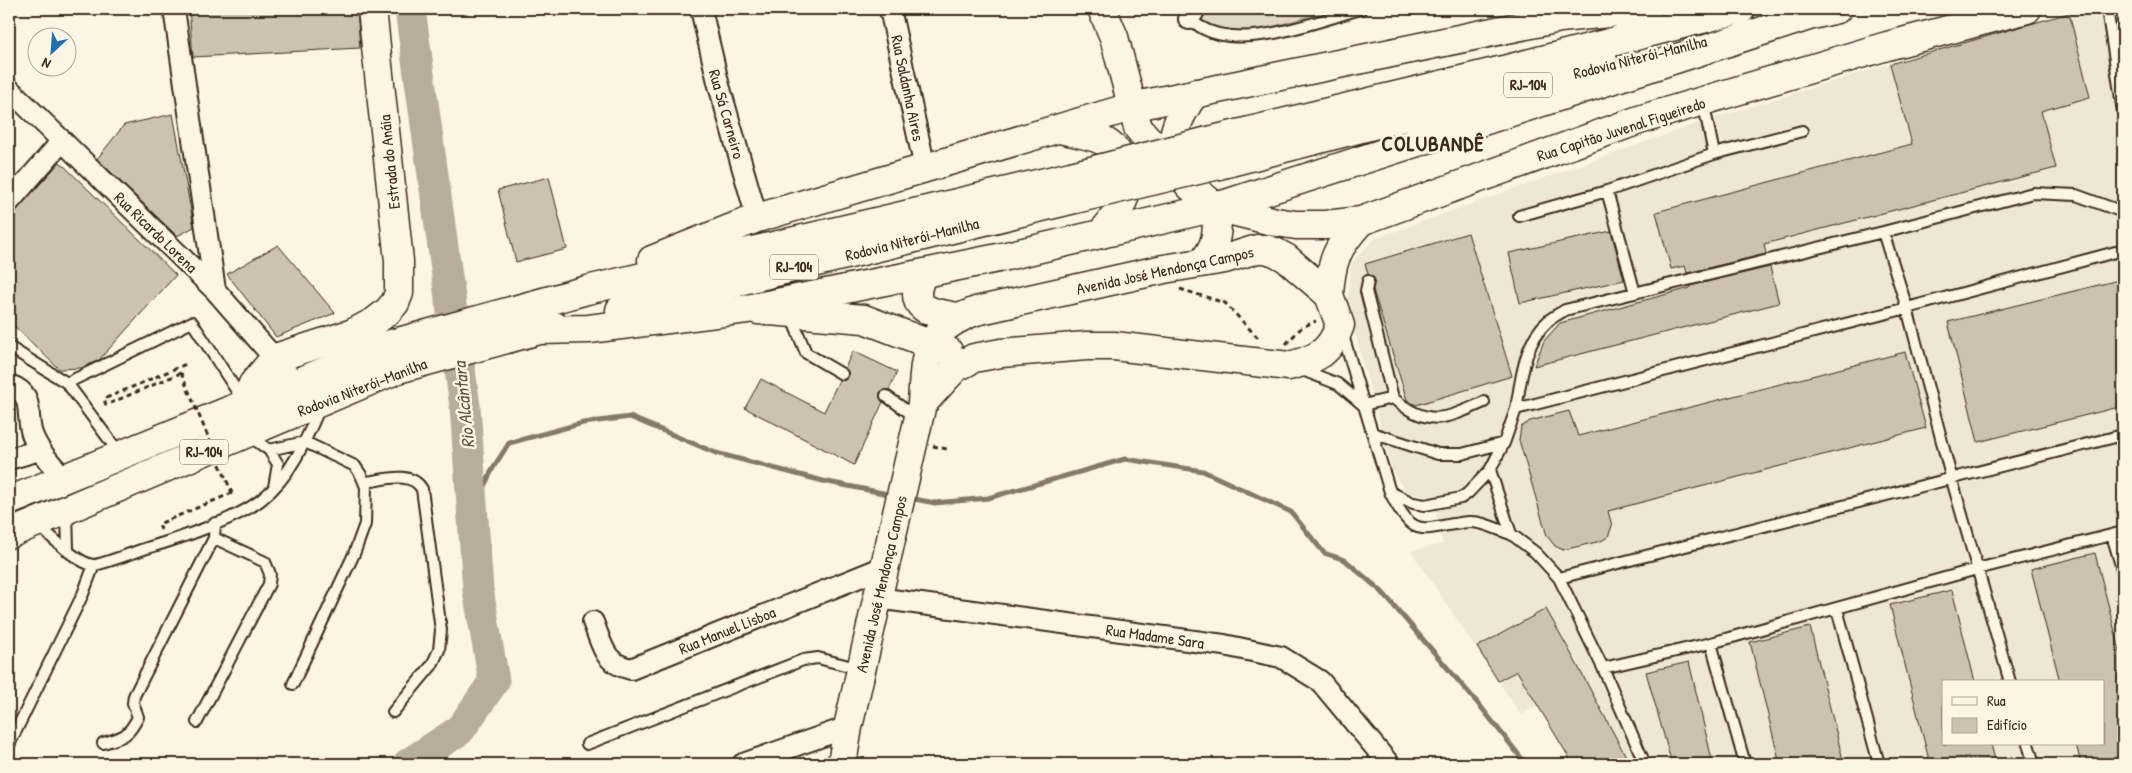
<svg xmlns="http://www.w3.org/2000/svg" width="2132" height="773" viewBox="0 0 2132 773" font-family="'Patrick Hand',sans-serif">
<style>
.built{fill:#eee6d6;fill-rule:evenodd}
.green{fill:#e0d8c8;stroke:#8e8173}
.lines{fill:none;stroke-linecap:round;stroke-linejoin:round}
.stream{stroke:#85796b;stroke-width:5}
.river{stroke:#b7ad9e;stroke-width:31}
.building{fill:#ccc2b3;stroke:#3b2a1e}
.lane-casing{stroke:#3b2a1e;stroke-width:14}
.street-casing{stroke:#3b2a1e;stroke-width:24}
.secondary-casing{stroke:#3b2a1e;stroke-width:31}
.highway-casing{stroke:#3b2a1e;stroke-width:31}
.path{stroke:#3b2a1e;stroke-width:3;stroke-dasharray:5 4;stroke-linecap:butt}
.lane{stroke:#fcf5e5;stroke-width:10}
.street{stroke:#fcf5e5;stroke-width:20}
.secondary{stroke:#fcf5e5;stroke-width:28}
.highway{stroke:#fcf5e5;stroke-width:28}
.highway-bridge-casing{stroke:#3b2a1e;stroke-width:31;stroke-linecap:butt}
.path-bridge{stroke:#3b2a1e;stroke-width:3;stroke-dasharray:5 4;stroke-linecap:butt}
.highway-bridge{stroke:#fcf5e5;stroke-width:28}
.labels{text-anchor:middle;stroke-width:5;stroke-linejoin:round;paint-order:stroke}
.shield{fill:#fcf5e5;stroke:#75675a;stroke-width:1}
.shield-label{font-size:15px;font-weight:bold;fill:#3b2a1e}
.street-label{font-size:16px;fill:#3b2a1e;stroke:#fcf5e5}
.water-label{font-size:18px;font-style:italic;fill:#605144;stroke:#fcf5e5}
.district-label{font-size:21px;font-weight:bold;letter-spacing:1px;fill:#3b2a1e;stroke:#fcf5e5}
</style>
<rect width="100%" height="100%" fill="#fcf5e5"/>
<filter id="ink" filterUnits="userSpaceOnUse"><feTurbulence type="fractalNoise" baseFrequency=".02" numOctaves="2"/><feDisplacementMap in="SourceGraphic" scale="10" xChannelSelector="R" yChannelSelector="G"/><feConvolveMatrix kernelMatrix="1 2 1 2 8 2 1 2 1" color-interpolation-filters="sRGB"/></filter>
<g filter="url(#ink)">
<path class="built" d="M2086 9H2123V764H1575L1570 759 1537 705 1521 715 1411 551 1443 544 1432 499 1406 492 1393 472 1347 305 1352 262 1376 238 1707 120 1890 64 1912 144 2090 97 2069 13ZM1943 682H2103V744H1943Z"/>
<path class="green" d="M1188 9H1334L1258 31 1231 32 1207 26 1195 20Z"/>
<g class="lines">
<path class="stream" d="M909 498 935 503 988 498 1125 459 1203 471 1291 512 1324 553 1345 560 1382 592 1481 707 1526 764
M474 507 493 468 509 443 583 423 630 417 716 453 823 481 893 495"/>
<path class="river" d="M408 764 460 730 494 681 478 590 465 406 410 9"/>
</g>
<path class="building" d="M189 9H357L360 48 193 57Z
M2069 13 2090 97 2041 111 2056 168 1764 244 1766 254 1687 273 1685 266 1671 269 1656 212 1912 144 1890 64Z
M173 114 194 227 177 236 97 159 124 125Z
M60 162 176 275 99 360 81 368 59 369 9 321V218Z
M549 177 567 249 516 262 498 190Z
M1611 231 1624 280 1520 303 1509 253Z
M1468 233 1512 376 1416 405 1407 400 1373 290 1375 279 1368 274 1365 264Z
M278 245 335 313 276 337 227 274Z
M1770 267 1779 303 1534 366 1544 341 1560 323 1690 288V286Z
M2123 279V406L1978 442 1948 322Z
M853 351 897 372 889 390H884L880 392V398L883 402 854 465 745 408 761 379 824 412 839 380H845L848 377V371L845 368Z
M1905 352 1926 428 1608 511 1612 526 1608 537 1601 541 1563 550 1555 546 1547 536 1519 440 1521 427 1530 421 1569 411 1578 436Z
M2095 553 2123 663V764H2081L2076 744H2103V682H2060L2031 569Z
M1952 590 1975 682H1943V744H1991L1996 764H1930L1890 605Z
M1546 609 1567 646 1630 764H1575L1570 759 1517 671 1498 681 1477 647Z
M1810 627 1844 764H1780L1750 642Z
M1689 662 1713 764H1672L1646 672Z"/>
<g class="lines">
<g class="lane-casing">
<path id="lane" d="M2107 9 2123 112
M1188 16C1190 21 1195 23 1199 26 1241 53 1316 21 1361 9
M1703 101 1714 154
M1519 216 1607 191
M1883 232 1907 308 1952 480 2010 682
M1368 281 1366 291 1393 398
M1635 293 1607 191 1714 154 1802 131
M791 316 806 353 842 374
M1342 332 1390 492C1415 544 1423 526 1469 522 1483 521 1498 530 1511 534
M9 347 67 383 120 454
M1300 369 1338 384 1363 405
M67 383 192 322 242 399
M886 396 917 418
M1363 405 1393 398C1428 428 1446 419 1484 402
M1516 409C1521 380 1524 342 1548 321 1552 317 1559 314 1565 310L1883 232 2033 193 2076 195 2123 212
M1372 433 1438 454H1462L1504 443
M248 435 269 450 278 464 274 487
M269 450 305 442 355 466 361 475 366 487 365 524 354 554 293 684
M1490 470 1511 534 1536 553 1559 578 1603 668 1645 764
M365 482C384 480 411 470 422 489L441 630 439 650 432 665 393 712
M1390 492 1413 503 1425 505 1461 498 1468 493 1490 470 1504 443 1516 409 1907 308 2123 250
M67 511 68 550
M38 525C51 536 77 563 93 565 101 565 137 551 147 548 178 539 238 519 262 499 291 476 306 440 320 407
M2112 535 2123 572
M1559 578 2123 435
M1837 609 1879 764
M1711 643 1745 764
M1603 668 1711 643 1977 569 2123 532
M197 722 269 584 270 574 265 562 214 538
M103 743C123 737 128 737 138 717L133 703 134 696 214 538 215 523
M587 744 803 660 818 658 860 669
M2028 744 2034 764
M9 745 83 594 94 565"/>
</g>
<g class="street-casing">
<path id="street" d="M174 9 215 290
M701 9 718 82 757 218
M890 9 925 168
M1189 19 1195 9
M9 89 215 290 295 382
M9 202 62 141
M9 385C36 394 25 413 32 434 38 451 52 465 64 478
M9 459 40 450
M877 598 1224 645 1281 657 1320 681 1389 764
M593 622C603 646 603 663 631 669L884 567
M743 764 848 727"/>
</g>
<g class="secondary-casing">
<path id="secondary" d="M1102 9 1114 37 1138 128 1190 186 1216 207 1276 222 1296 225H1325L1361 221 1639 120 1887 46 2027 9
M1101 234C1122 210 1126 198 1131 167
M1202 262C1218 247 1218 228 1216 207
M923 274C905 310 931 313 959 317
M1329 295C1331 260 1337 247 1361 221
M758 310 864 319 948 351
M245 403 253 384 275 358 353 333 374 322 387 312 395 303 399 293V261L372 9
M842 764 848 727 922 404C925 354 923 331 976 311L1164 269 1225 259 1257 249H1266L1275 252 1286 258 1329 295 1340 325C1330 353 1317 359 1289 366L1114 346H1086L1001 353 974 358 955 368 922 404"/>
</g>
<g class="highway-casing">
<path id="highway" d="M1793 20 1837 9
M1059 129C1097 138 1113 135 1130 174
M1208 141 1507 69 1741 9
M1219 165 1605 65
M1174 169C1170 136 1176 119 1195 93
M652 260 757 218 1131 107 1560 18 1648 9
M620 310 1075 199
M537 330 589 329 747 309 998 258 1216 207 1809 16
M9 501 391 344 587 290 1071 176
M9 534 398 369 554 326"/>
</g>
<path class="path" d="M1180 289 1225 303 1260 340
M1286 344 1302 327 1316 321
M181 373 106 405 104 399 186 364
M933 446 947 449
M161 530 159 524 232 493"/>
<use href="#lane" class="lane"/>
<use href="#street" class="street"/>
<use href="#secondary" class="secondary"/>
<use href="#highway" class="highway"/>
<g class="highway-bridge-casing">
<path id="highway-bridge" d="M1071 176 1208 141
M1075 199 1219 165"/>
</g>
<path class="path-bridge" d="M181 373 232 493"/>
<use href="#highway-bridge" class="highway-bridge"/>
</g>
</g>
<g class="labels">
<g class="shield">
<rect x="1504" y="72.5" width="48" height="25" rx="4"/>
<rect x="770" y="254.5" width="48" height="25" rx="4"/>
<rect x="180" y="439.5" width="48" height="25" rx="4"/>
</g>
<g class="shield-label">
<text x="1528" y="90">RJ-104</text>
<text x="794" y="272">RJ-104</text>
<text x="204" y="457">RJ-104</text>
</g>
<g class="street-label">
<text transform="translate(1640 57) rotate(-14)" y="6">Rodovia Niterói-Manilha</text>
<text transform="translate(908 88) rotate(78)" y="6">Rua Saldanha Aires</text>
<text transform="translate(727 114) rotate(74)" y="6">Rua Sá Carneiro</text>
<text transform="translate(1621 129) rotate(-18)" y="6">Rua Capitão Juvenal Figueiredo</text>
<text transform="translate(389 162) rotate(-96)" y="6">Estrada do Anáia</text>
<text transform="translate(156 232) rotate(44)" y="6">Rua Ricardo Lorena</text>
<text transform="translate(912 239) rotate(-14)" y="6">Rodovia Niterói-Manilha</text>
<text transform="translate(1165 270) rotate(-12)" y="6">Avenida José Mendonça Campos</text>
<text transform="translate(362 387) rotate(-21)" y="6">Rodovia Niterói-Manilha</text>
<text transform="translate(881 584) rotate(-77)" y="6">Avenida José Mendonça Campos</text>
<text transform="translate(727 630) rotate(-22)" y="6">Rua Manuel Lisboa</text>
<text transform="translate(1155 636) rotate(8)" y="6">Rua Madame Sara</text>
</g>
<g class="water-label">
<text transform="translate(464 405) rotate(-96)" y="6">Rio Alcântara</text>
</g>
<g class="district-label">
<text x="1433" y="151">COLUBANDÊ</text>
</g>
</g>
<rect width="2132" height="773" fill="none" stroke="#fcf5e5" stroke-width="30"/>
<rect x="15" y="15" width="2102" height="743" fill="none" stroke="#3b2a1e" stroke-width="2" filter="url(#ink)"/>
<rect x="1942" y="680" width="162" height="65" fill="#fcf5e5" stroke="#afa495"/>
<rect x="1952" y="697" width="25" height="8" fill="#fcf5e5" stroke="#afa495"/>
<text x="1987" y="706" font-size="15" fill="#3b2a1e">Rua</text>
<rect x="1952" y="718" width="25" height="15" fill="#ccc2b3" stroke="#afa495"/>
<text x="1987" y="730" font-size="15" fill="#3b2a1e">Edifício</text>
<g transform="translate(52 52) rotate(206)"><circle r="24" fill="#fcf5e5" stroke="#afa495"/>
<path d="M0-4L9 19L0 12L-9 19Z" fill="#1f6fb2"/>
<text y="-8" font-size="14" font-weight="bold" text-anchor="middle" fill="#3b2a1e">N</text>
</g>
</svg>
